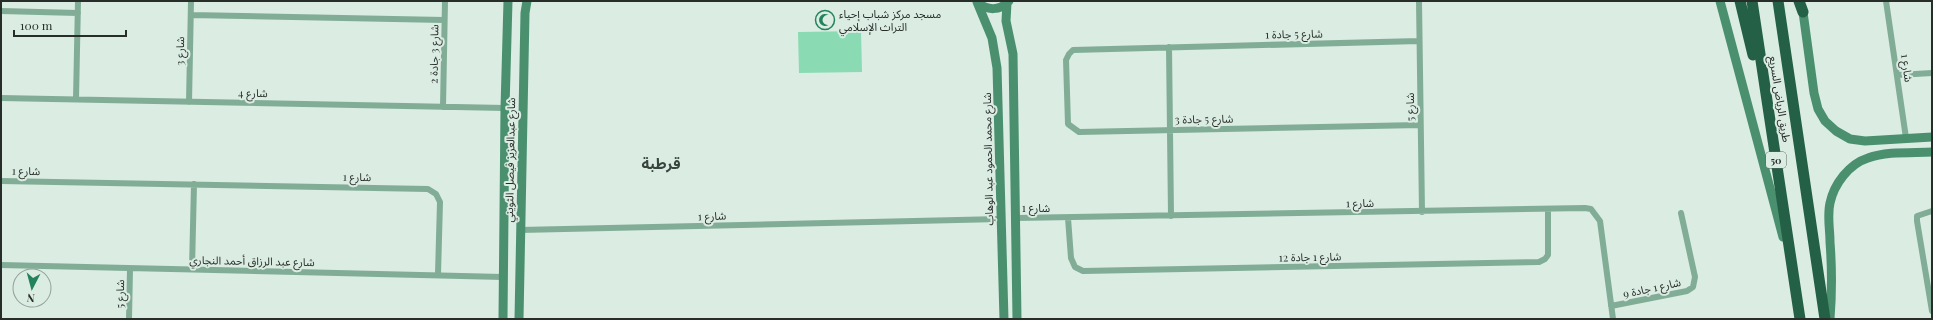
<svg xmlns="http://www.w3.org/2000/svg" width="1933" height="320" viewBox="0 0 1933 320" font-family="'Playfair Display','Noto Sans Arabic',serif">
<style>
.green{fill:#8adbb3}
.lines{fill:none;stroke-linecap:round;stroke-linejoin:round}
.street{stroke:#81ad96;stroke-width:6}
.secondary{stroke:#4a906f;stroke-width:9}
.highway{stroke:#236045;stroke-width:11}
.labels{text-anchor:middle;stroke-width:4;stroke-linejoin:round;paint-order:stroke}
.shield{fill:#dbece3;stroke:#5d6762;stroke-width:1}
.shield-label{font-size:10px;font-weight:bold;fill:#272e2a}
.poi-label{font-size:11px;fill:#272e2a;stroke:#dbece3;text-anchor:start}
.street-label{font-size:11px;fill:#272e2a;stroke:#dbece3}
.district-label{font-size:15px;font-weight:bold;fill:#37453e;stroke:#dbece3}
</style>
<rect width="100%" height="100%" fill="#dbece3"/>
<path class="green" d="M861 31 862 72 799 73 798 32Z"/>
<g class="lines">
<path class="street" d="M1419 1 1422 212
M1886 1 1906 138
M1 11 78 13
M191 15 444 20
M1419 41 1073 50 1069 54 1066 60 1068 124 1079 132 1420 125
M1169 47 1171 216
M1898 75 1932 73
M1 98 505 108
M76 99 78 1
M189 102 191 1
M443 107 445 1
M1 181 428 189 436 194 440 202 438 274
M1932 211 1917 216V221L1932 311
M1015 218 1585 208 1591 209 1600 221 1613 319
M1068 218 1071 258 1075 267 1083 271 1539 262 1545 259 1548 255V210
M520 230 1001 219
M1 265 503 277
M192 269 194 184
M1611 306 1687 291 1693 287 1695 277 1681 213
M129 319 130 269"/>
<path class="secondary" d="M1720 1 1783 237
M977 2 992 38 997 68 1004 319
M977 2C987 11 1000 11 1009 1
M1007 3 1006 21 1013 54 1017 319
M1803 12 1814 93 1818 109 1825 121 1836 131 1850 139 1865 141 1932 137
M503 319 505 108 508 1
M519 319 525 13 527 1
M1830 319C1832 293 1832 268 1830 242 1830 229 1827 216 1830 203 1834 184 1849 164 1868 158 1887 151 1912 153 1932 152"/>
<path class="highway" d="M1740 1 1753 55
M1752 1 1800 319
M1778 1 1825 319
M1799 1 1803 12"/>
</g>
<defs>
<g id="mosque-ring" transform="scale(1)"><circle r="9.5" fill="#dbece3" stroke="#22835c" stroke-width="1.5"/><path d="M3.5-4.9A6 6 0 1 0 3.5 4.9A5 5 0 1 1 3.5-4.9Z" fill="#22835c"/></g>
</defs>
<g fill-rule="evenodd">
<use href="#mosque-ring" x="825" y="20"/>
</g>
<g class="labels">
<rect class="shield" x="1766" y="152" width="20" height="16" rx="3"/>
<g class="shield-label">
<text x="1776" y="164">50</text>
</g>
<g class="poi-label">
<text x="839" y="18">مسجد مركز شباب إحياء<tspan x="839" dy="13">التراث الإسلامي</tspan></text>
</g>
<g class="street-label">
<text transform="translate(1294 34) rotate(-1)" y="4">شارع 5 جادة 1</text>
<text transform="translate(180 51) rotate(-89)" y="4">شارع 3</text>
<text transform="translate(434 54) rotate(-89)" y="4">شارع 3 جادة 2</text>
<text transform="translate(1907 68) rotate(82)" y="4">شارع 1</text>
<text transform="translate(253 93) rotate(1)" y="4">شارع 4</text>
<text transform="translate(1780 99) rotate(81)" y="4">طريق الرياض السريع</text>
<text transform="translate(1410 107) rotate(-91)" y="4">شارع 5</text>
<text transform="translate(1204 119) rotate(-1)" y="4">شارع 5 جادة 3</text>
<text transform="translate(988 159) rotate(-91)" y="4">شارع محمد الحمود عبد الوهاب</text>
<text transform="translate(510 160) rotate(-89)" y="4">شارع عبدالعزيز فيصل الثويني</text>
<text transform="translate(26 171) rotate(1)" y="4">شارع 1</text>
<text transform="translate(357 177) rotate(1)" y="4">شارع 1</text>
<text transform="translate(1360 203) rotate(-1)" y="4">شارع 1</text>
<text x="1036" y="212">شارع 1</text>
<text transform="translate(712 216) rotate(-2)" y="4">شارع 1</text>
<text transform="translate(1310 257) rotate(-1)" y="4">شارع 1 جادة 12</text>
<text transform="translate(252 261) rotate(1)" y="4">شارع عبد الرزاق أحمد النجاري</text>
<text transform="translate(1652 288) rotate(-12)" y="4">شارع 1 جادة 9</text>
<text transform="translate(120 294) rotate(-89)" y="4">شارع 5</text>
</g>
<g class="district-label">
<text x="661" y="169">قرطبة</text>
</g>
</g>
<rect width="1933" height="320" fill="none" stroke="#272e2a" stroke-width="4"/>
<g transform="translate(32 288) rotate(186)"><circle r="19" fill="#dbece3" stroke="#93a099"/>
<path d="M0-3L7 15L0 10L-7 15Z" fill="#22835c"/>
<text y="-6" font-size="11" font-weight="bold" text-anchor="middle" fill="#272e2a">N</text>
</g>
<path d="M14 30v6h112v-6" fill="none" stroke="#272e2a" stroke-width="2"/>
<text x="20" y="30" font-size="12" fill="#272e2a" stroke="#dbece3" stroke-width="3" paint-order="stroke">100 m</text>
</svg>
